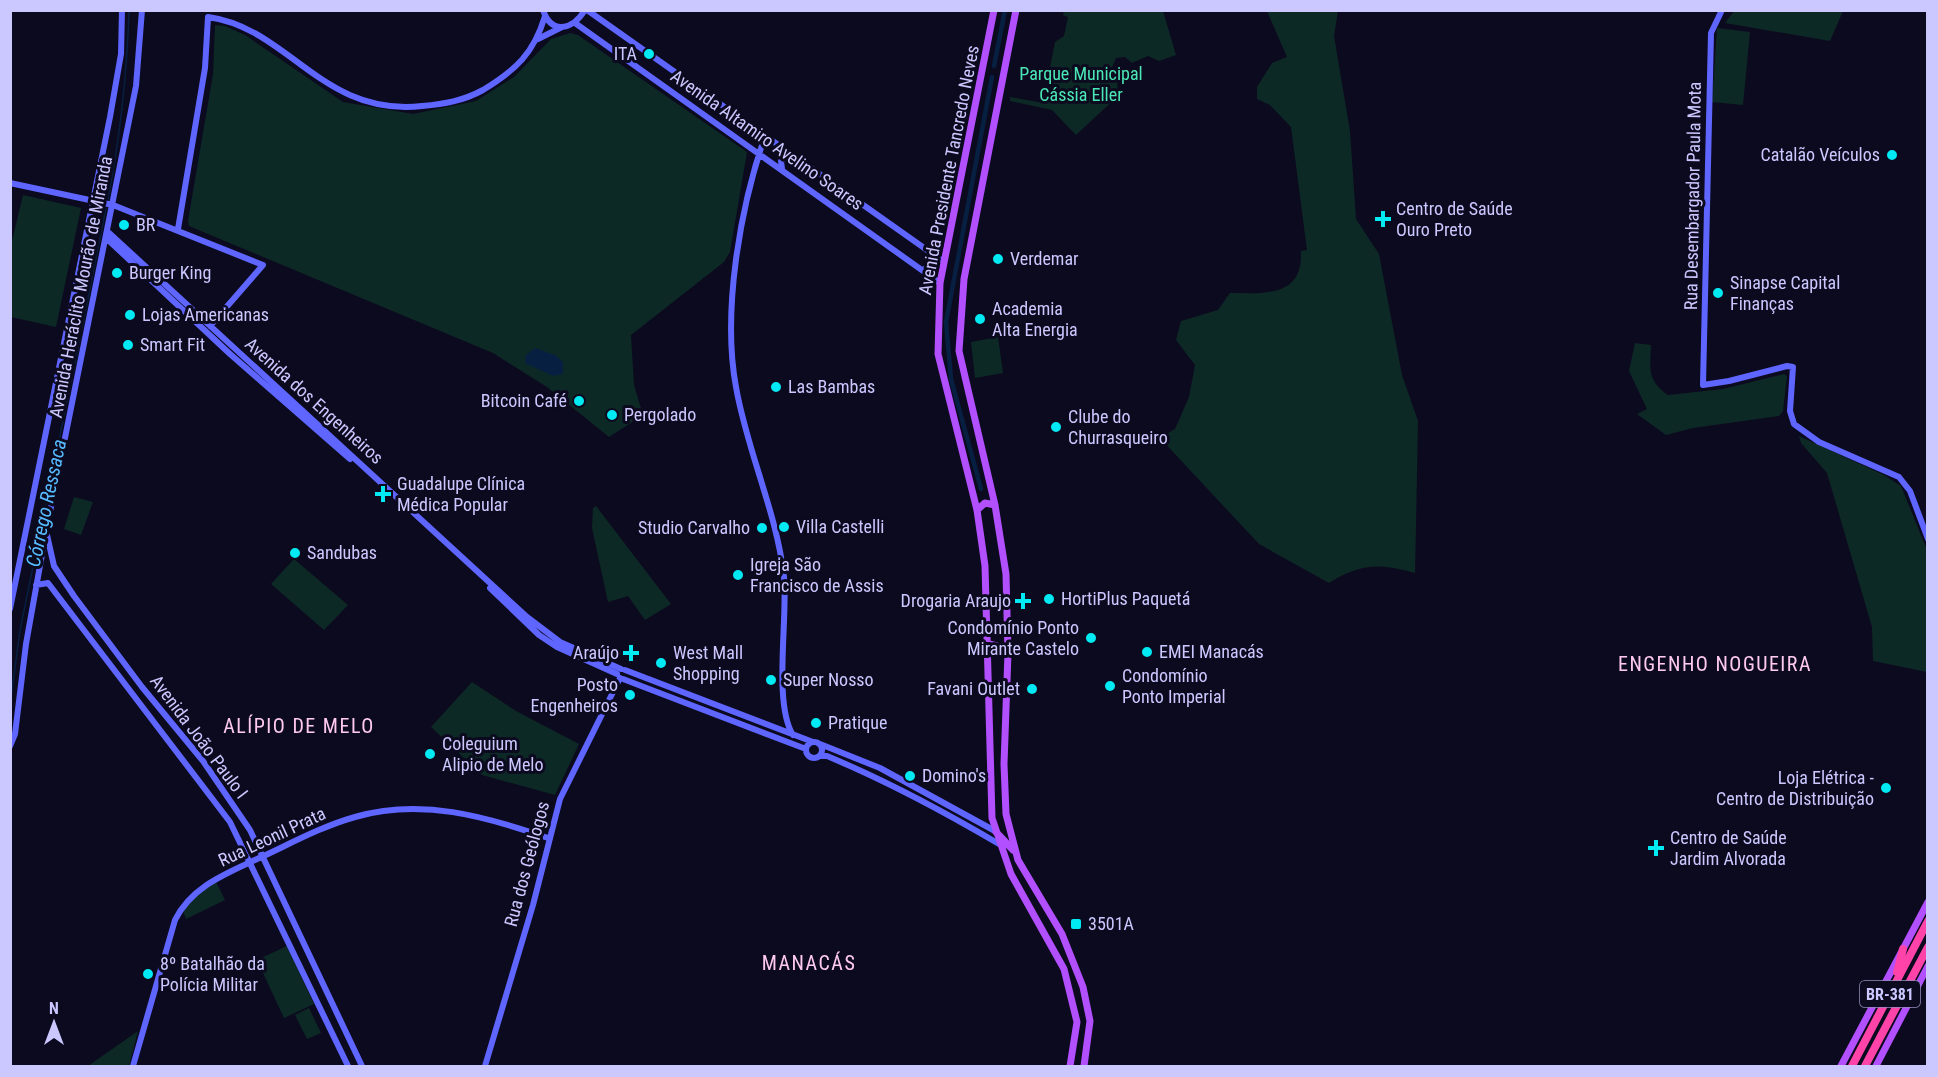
<svg xmlns="http://www.w3.org/2000/svg" width="1938" height="1077" viewBox="0 0 1938 1077" font-family="'Roboto Condensed',sans-serif">
<style>
.green{fill:#0d2926}
.water{fill:#072041}
.lines{fill:none;stroke-linecap:round;stroke-linejoin:round}
.stream{stroke:#072041;stroke-width:1.5}
.canal{stroke:#072041;stroke-width:4.5}
.secondary{stroke:#5f65ff;stroke-width:6}
.primary{stroke:#b24fff;stroke-width:7}
.highway{stroke:#ff43a9;stroke-width:8}
.poi-dot{fill:#00eaf3;stroke:#0c0a1f;stroke-width:2}
.labels{text-anchor:middle;stroke-width:6;stroke-linejoin:round;paint-order:stroke}
.shield{fill:#0c0a1f;stroke:#928fbc;stroke-width:1.5}
.shield-label{font-size:16px;font-weight:bold;fill:#cbc8ff}
.poi-label{font-size:18px;fill:#cbc8ff;stroke:#0c0a1f;text-anchor:start}
.park-label{font-size:18px;fill:#4be8b7;stroke:#0c0a1f}
.street-label{font-size:18px;fill:#cbc8ff;stroke:#0c0a1f}
.water-label{font-size:20px;font-style:italic;fill:#56bbff;stroke:#0c0a1f}
.neighbourhood-label{font-size:20px;letter-spacing:1.5px;fill:#ffcaef;stroke:#0c0a1f}
</style>
<rect width="100%" height="100%" fill="#0c0a1f"/>
<path class="green" d="M1064 11H1163L1176 55 1159 61 1148 56 1132 63 1125 57 1116 58 1111 70 1117 80 1118 96 1076 135 1052 110 1010 101V97L1043 103 1055 42 1064 36 1068 17 1063 15Z
M1267 11H1338L1334 36 1350 131 1356 219 1379 254 1402 375 1418 421 1415 573C1380 563 1360 563 1329 583L1259 544 1160 438 1175 429 1189 397 1195 365 1176 340 1181 321 1218 310 1230 293C1264 293 1303 298 1301 251L1307 250 1291 127 1270 105 1257 99V87L1272 63 1287 57Z
M1734 11V10L1843 11 1830 41 1725 23Z
M215 25 225 26 245 35 343 102 413 114 476 101 514 77 551 39 570 33 578 35 747 152 730 252 724 262 631 335 634 385 643 415 609 437 547 387 493 353 189 226 188 221 213 74Z
M1717 28 1750 32 1743 105 1712 102Z
M23 195 81 208 56 327 11 317V245Z
M998 337 1003 373 975 378 971 342Z
M1635 343 1651 345C1650 369 1647 380 1668 395L1723 389 1784 374 1787 376 1783 411 1779 416 1693 428 1666 435 1637 414 1647 409 1629 371Z
M1799 436 1884 475 1901 486 1927 550V672L1873 661 1872 627 1827 473 1801 443Z
M74 497 93 502 81 535 64 529Z
M596 506 671 604 645 620 628 596 608 602 592 528 593 508Z
M294 559 348 605 324 630 271 584Z
M472 682 516 711 579 744 555 795 482 775 431 727Z
M215 880 225 900 186 919 182 909Z
M287 946 314 1004 284 1018 257 960Z
M309 1008 321 1033 307 1039 295 1015Z
M138 1031 129 1066H88Z"/>
<path class="water" d="M535 348 555 355 563 362V374L553 376 525 363 526 355Z"/>
<g class="lines">
<path class="stream" d="M108 199C120 137 127 74 129 10
M82 328 106 208
M10 705 20 630 80 338"/>
<path class="canal" d="M994 66 1005 10
M981 489 951 379 946 322 992 77"/>
<path class="secondary" d="M543 10C552 36 573 29 585 10
M587 10 944 262
M1722 10 1711 33 1703 385 1729 381 1787 366 1793 367 1790 411 1794 424 1819 442 1899 477 1910 491 1928 539
M575 23 940 283
M538 39 562 27
M765 136C740 208 722 312 736 387 747 451 777 513 784 577 788 619 773 703 793 735
M782 169 781 161 790 154
M10 183 113 205 263 265 210 326
M178 229 205 68 208 17C289 28 322 117 422 106 444 104 463 101 483 90 516 70 534 53 545 16
M108 232 527 617 560 642 621 669
M106 238 230 354 350 459
M923 270 932 263V254
M47 535 54 566 74 596 142 687 203 761 250 830 362 1066
M36 585 48 583 230 822 348 1066
M490 588 539 635 557 647 617 674
M10 609 110 117 121 54 122 10
M625 670 813 742
M623 679 806 749
M806 750a8 8 0 1 1 16 0a8 8 0 1 1-16 0Z
M820 744 880 768 995 831
M10 746 15 734 26 644 46 532 136 86 142 10
M820 756H827C887 781 943 811 999 844
M133 1066 175 920C191 887 225 874 257 859 290 844 320 827 355 817 421 798 485 816 548 838
M485 1066 533 905 560 799 620 678"/>
<path class="primary" d="M994 10 940 283 938 354 977 510 985 566 992 818 1011 874 1064 969 1077 1022 1070 1066
M1016 10 964 279 959 351 995 505 1006 574 1008 653 1004 764 1006 814 1018 860 1062 934 1083 987 1090 1021 1084 1066
M977 510 985 503 995 505
M989 644 1001 647 1008 653
M996 832 1013 850
M1841 1066 1928 902
M1876 1066 1928 966"/>
<path class="highway" d="M1897 972 1903 949
M1852 1066 1928 921
M1865 1066 1928 947"/>
</g>
<g class="poi-dot">
<circle cx="649" cy="54" r="6"/>
<circle cx="1892" cy="155" r="6"/>
<path d="M1380 210h6v6h6v6h-6v6h-6v-6h-6v-6h6z"/>
<circle cx="124" cy="225" r="6"/>
<circle cx="998" cy="259" r="6"/>
<circle cx="117" cy="273" r="6"/>
<circle cx="1718" cy="293" r="6"/>
<circle cx="130" cy="315" r="6"/>
<circle cx="980" cy="319" r="6"/>
<circle cx="128" cy="345" r="6"/>
<circle cx="776" cy="387" r="6"/>
<circle cx="579" cy="401" r="6"/>
<circle cx="612" cy="415" r="6"/>
<circle cx="1056" cy="427" r="6"/>
<path d="M380 485h6v6h6v6h-6v6h-6v-6h-6v-6h6z"/>
<circle cx="784" cy="527" r="6"/>
<circle cx="762" cy="528" r="6"/>
<circle cx="295" cy="553" r="6"/>
<circle cx="738" cy="575" r="6"/>
<circle cx="1049" cy="599" r="6"/>
<path d="M1020 592h6v6h6v6h-6v6h-6v-6h-6v-6h6z"/>
<circle cx="1091" cy="638" r="6"/>
<circle cx="1147" cy="652" r="6"/>
<path d="M628 644h6v6h6v6h-6v6h-6v-6h-6v-6h6z"/>
<circle cx="661" cy="663" r="6"/>
<circle cx="771" cy="680" r="6"/>
<circle cx="1110" cy="686" r="6"/>
<circle cx="1032" cy="689" r="6"/>
<circle cx="630" cy="695" r="6"/>
<circle cx="816" cy="723" r="6"/>
<circle cx="430" cy="754" r="6"/>
<circle cx="910" cy="776" r="6"/>
<circle cx="1886" cy="788" r="6"/>
<path d="M1653 839h6v6h6v6h-6v6h-6v-6h-6v-6h6z"/>
<rect x="1070" y="918" width="12" height="12" rx="3"/>
<circle cx="148" cy="974" r="6"/>
</g>
<g class="labels">
<rect class="shield" x="1860" y="981" width="60" height="26" rx="4.5"/>
<g class="shield-label">
<text x="1890" y="1000">BR-381</text>
</g>
<g class="poi-label">
<text x="637" y="60" text-anchor="end">ITA</text>
<text x="1880" y="161" text-anchor="end">Catalão Veículos</text>
<text x="1396" y="215">Centro de Saúde<tspan x="1396" dy="21">Ouro Preto</tspan></text>
<text x="136" y="231">BR</text>
<text x="1010" y="265">Verdemar</text>
<text x="129" y="279">Burger King</text>
<text x="1730" y="289">Sinapse Capital<tspan x="1730" dy="21">Finanças</tspan></text>
<text x="992" y="315">Academia<tspan x="992" dy="21">Alta Energia</tspan></text>
<text x="142" y="321">Lojas Americanas</text>
<text x="140" y="351">Smart Fit</text>
<text x="788" y="393">Las Bambas</text>
<text x="567" y="407" text-anchor="end">Bitcoin Café</text>
<text x="624" y="421">Pergolado</text>
<text x="1068" y="423">Clube do<tspan x="1068" dy="21">Churrasqueiro</tspan></text>
<text x="397" y="490">Guadalupe Clínica<tspan x="397" dy="21">Médica Popular</tspan></text>
<text x="796" y="533">Villa Castelli</text>
<text x="750" y="534" text-anchor="end">Studio Carvalho</text>
<text x="307" y="559">Sandubas</text>
<text x="750" y="571">Igreja São<tspan x="750" dy="21">Francisco de Assis</tspan></text>
<text x="1061" y="605">HortiPlus Paquetá</text>
<text x="1011" y="607" text-anchor="end">Drogaria Araujo</text>
<text x="1079" y="634" text-anchor="end">Condomínio Ponto<tspan x="1079" dy="21">Mirante Castelo</tspan></text>
<text x="1159" y="658">EMEI Manacás</text>
<text x="619" y="659" text-anchor="end">Araújo</text>
<text x="673" y="659">West Mall<tspan x="673" dy="21">Shopping</tspan></text>
<text x="1122" y="682">Condomínio<tspan x="1122" dy="21">Ponto Imperial</tspan></text>
<text x="783" y="686">Super Nosso</text>
<text x="618" y="691" text-anchor="end">Posto<tspan x="618" dy="21">Engenheiros</tspan></text>
<text x="1020" y="695" text-anchor="end">Favani Outlet</text>
<text x="828" y="729">Pratique</text>
<text x="442" y="750">Coleguium<tspan x="442" dy="21">Alipio de Melo</tspan></text>
<text x="922" y="782">Domino's</text>
<text x="1874" y="784" text-anchor="end">Loja Elétrica -<tspan x="1874" dy="21">Centro de Distribuição</tspan></text>
<text x="1670" y="844">Centro de Saúde<tspan x="1670" dy="21">Jardim Alvorada</tspan></text>
<text x="1088" y="930">3501A</text>
<text x="160" y="970">8º Batalhão da<tspan x="160" dy="21">Polícia Militar</tspan></text>
</g>
<g class="park-label">
<text x="1081" y="80">Parque Municipal<tspan x="1081" dy="21">Cássia Eller</tspan></text>
</g>
<g class="street-label">
<text transform="translate(767 140) rotate(35)" y="6">Avenida Altamiro Avelino Soares</text>
<text transform="translate(949 170) rotate(-79)" y="6">Avenida Presidente Tancredo Neves</text>
<text transform="translate(1693 196) rotate(-89)" y="6">Rua Desembargador Paula Mota</text>
<text transform="translate(81 287) rotate(-79)" y="6">Avenida Heráclito Mourão de Miranda</text>
<text transform="translate(314 401) rotate(42)" y="6">Avenida dos Engenheiros</text>
<text transform="translate(199 737) rotate(53)" y="6">Avenida João Paulo I</text>
<text transform="translate(272 837) rotate(-25)" y="6">Rua Leonil Prata</text>
<text transform="translate(527 864) rotate(-75)" y="6">Rua dos Geólogos</text>
</g>
<g class="water-label">
<text transform="translate(46 503) rotate(-78)" y="7">Córrego Ressaca</text>
</g>
<g class="neighbourhood-label">
<text x="1715" y="671">ENGENHO NOGUEIRA</text>
<text x="299" y="733">ALÍPIO DE MELO</text>
<text x="809" y="970">MANACÁS</text>
</g>
</g>
<rect width="1938" height="1077" fill="none" stroke="#cbc8ff" stroke-width="24"/>
<g transform="translate(54 1023)" stroke="#0c0a1f" stroke-width="4.5" paint-order="stroke">
<path d="M0-4.5L10 22L0 15L-10 22Z" fill="#cbc8ff"/>
<text y="-9" font-size="16" font-weight="bold" text-anchor="middle" fill="#cbc8ff">N</text>
</g>
</svg>
